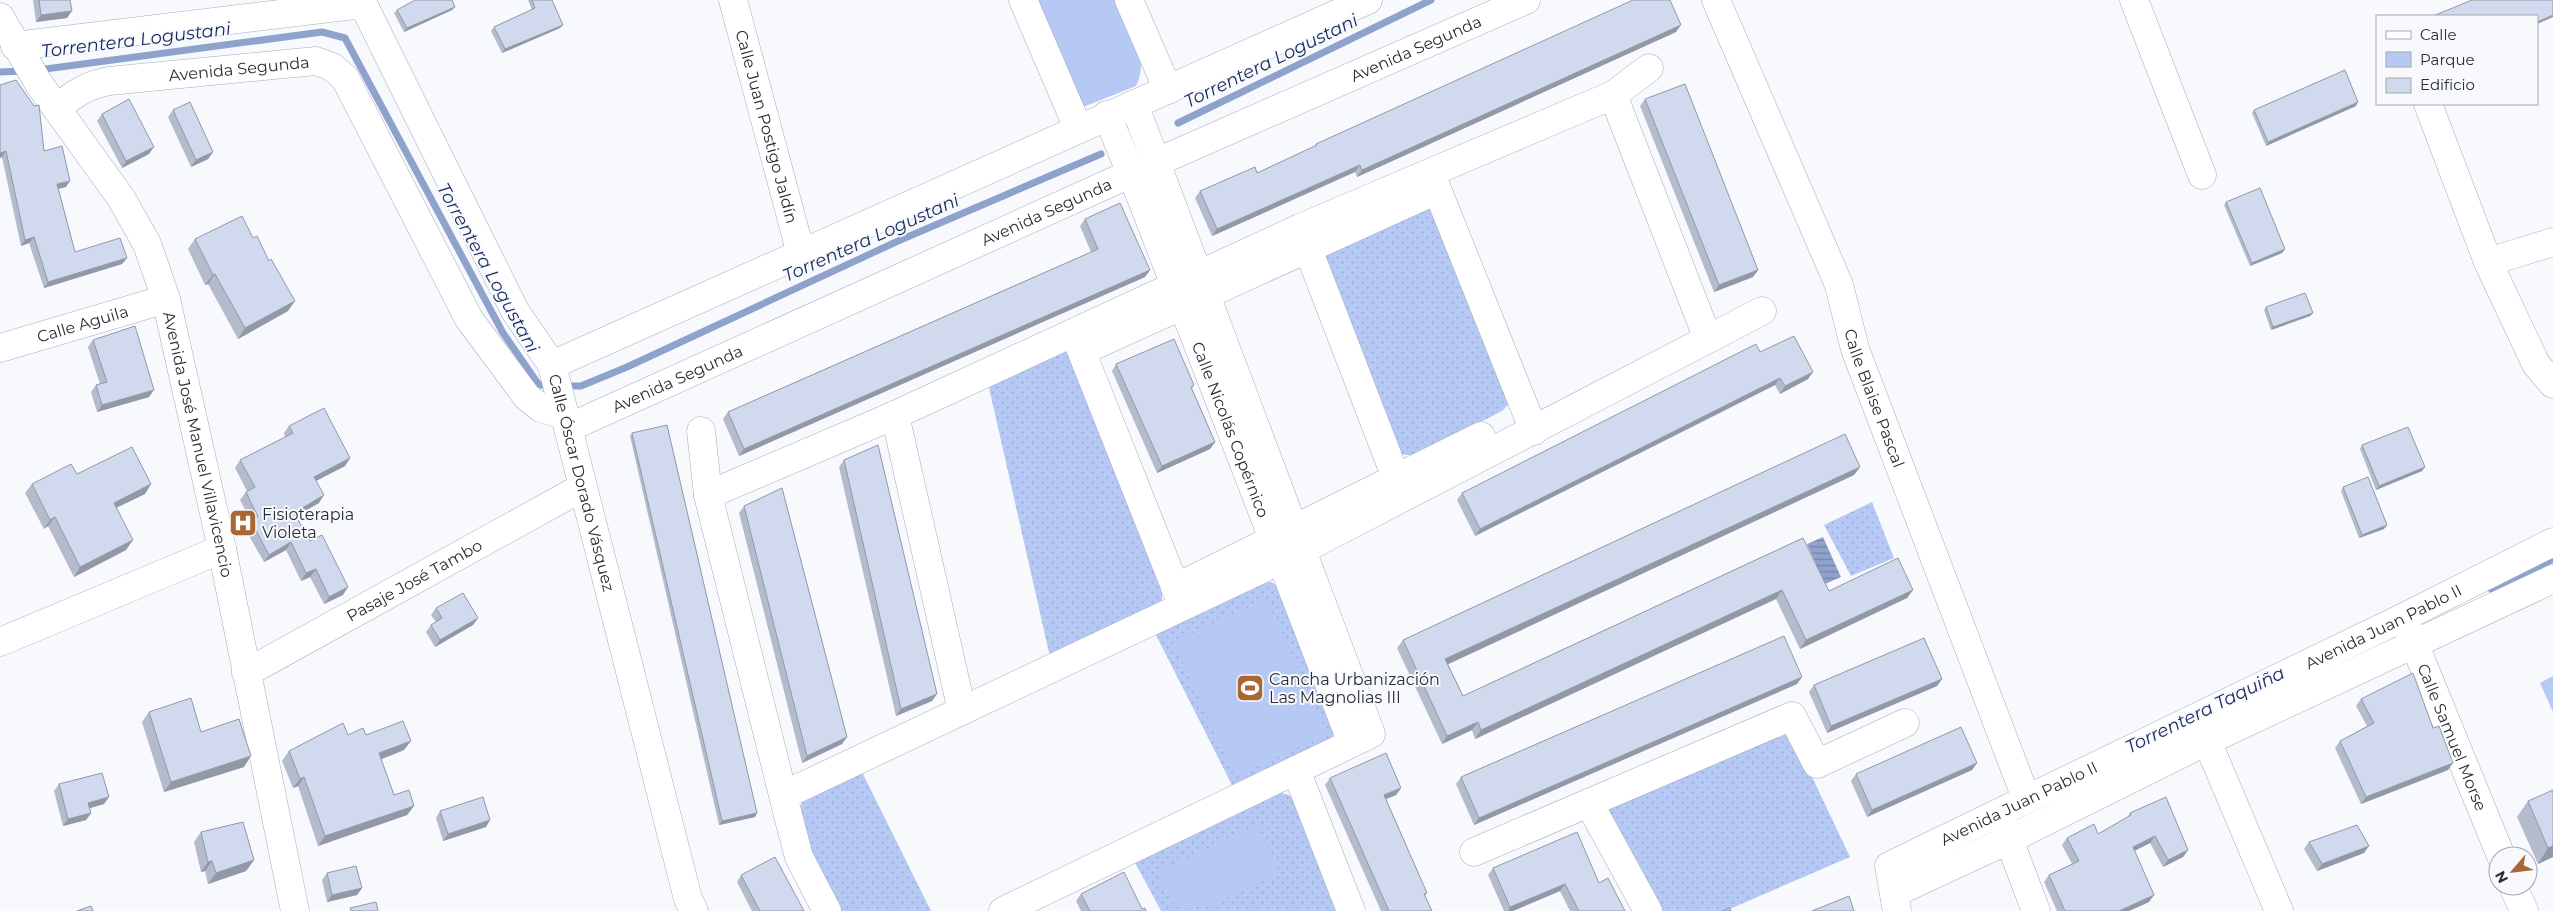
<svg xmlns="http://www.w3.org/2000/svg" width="2553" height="911" viewBox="0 0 2553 911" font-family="Montserrat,sans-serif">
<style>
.grass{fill:url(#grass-dots)}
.green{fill:#b6c9f5}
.water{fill:url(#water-rules)}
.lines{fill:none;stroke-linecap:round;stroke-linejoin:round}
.stream{stroke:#8fa2cc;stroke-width:7}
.minor-casing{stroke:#a3acbf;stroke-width:29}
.major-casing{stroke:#a3acbf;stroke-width:29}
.minor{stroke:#fff;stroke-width:28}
.major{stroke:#fff;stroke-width:28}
.wall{fill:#b3bbcc}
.shaded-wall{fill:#9298a6}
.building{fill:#d0d9ed;stroke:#9298a6}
.labels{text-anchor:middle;stroke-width:4;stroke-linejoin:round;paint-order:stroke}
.street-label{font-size:16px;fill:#292d34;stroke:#f7f9fd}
.poi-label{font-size:16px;fill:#292d34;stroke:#f7f9fd;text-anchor:start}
.water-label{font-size:18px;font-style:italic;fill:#172a5d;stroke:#f7f9fd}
</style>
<defs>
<pattern id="grass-dots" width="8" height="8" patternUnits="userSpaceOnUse" patternTransform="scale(1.25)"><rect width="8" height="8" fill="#b6c9f5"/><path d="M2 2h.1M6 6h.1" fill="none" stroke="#9cadd3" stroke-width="1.8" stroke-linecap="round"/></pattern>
<pattern id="water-rules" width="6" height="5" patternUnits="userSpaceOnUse" patternTransform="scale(1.25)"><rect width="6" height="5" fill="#8fa2cc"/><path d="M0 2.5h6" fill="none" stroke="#7584a6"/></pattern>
</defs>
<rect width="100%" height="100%" fill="#f7f9fd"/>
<path class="grass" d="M1427 207 1433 210 1509 404 1502 411 1415 456 1401 454 1323 259 1326 252Z
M1067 350 1072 356 1162 592V601L1156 607 1050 657 987 379Z
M1872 502 1894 558 1851 576 1824 525Z
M1259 581 1271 582 1281 589 1336 729 1330 741 1235 791 1154 631Z
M1787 734 1794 739 1850 857 1725 911H1658L1608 812 1611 805Z
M861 770 931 911H837C819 878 791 838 803 798Z
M1281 793 1289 795 1295 801 1341 911H1161L1132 857Z"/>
<path class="green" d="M1031 0H1116C1128 27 1151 57 1136 86L1083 107Z
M1266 599 1328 734 1235 777 1173 642Z
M2553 676V712L2540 683Z
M1257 825 1280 873 1213 904 1184 909 1172 902 1157 872Z"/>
<path class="water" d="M1823 537 1841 577 1825 584 1807 544Z"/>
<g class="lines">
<path class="stream" d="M38 70 322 32 345 38 503 333 539 385H552
M0 72 25 71
M1178 123 1431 0
M563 386H581L627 367 898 241 1101 154
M2491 589 2553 559"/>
<g class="minor-casing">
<g id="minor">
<path id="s1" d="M361 0 515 311 552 365 688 899 694 911"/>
<path id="s2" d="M733 0 801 254"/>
<path d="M1023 0 1078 128"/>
<path d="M1129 0 1168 90"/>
<path id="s3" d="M1716 0 1839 285 1855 349 2026 798"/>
<path d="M2134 0 2202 175"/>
<path d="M15 46 363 4"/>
<path d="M1613 95 1708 339"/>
<path d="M2428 104 2488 262 2536 364 2553 384"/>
<path id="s4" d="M57 108C74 94 87 85 109 81L316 61 332 67 345 78 469 319 527 397 541 408 564 415"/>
<path id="s5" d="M1107 115 1142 200 1352 743"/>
<path d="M1431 174 1534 431"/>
<path d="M1301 231 1403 496"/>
<path d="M2488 262 2553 242"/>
<path d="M1075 335 1182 604"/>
<path id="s6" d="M0 348 166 299"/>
<path d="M1082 351 1437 190"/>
<path d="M552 365 1368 0"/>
<path d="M895 415 962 711"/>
<path id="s7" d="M568 428 1132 173 1526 0"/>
<path d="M701 431 708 495 790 823 799 857 827 911"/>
<path d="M708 495 895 415 1300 228 1613 95 1649 68"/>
<path d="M1175 588 1481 436"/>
<path id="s8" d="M2407 626 2501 856"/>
<path d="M0 642 222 549"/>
<path id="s9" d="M246 673 583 487"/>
<path d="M2207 741 2279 911"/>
<path d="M1296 770 1351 911"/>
<path d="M784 795 1302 550 1762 311"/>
<path d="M1589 803 1648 911"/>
<path d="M2003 824 2036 911"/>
<path d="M1474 852 1792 716 1817 764 1905 723"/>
<path d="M2513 886 2524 911"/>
<path d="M1894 893 2008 840 2207 741 2553 579"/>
<path d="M1003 911 1371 734 1134 104"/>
<path id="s10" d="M1897 911 1889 866 2402 618 2553 542"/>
</g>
</g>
<g class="major-casing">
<g id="major">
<path id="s11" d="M0 17 39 84 121 198 147 244 166 299 222 549 295 911"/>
</g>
</g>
<use href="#minor" class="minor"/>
<use href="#major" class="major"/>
</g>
<path class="wall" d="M33 0H70L67 18 36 22Z
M528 0H552L560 28 502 53 491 31 494 27 532 10Z
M397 10H452L404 32 394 13Z
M1676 32 1357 177 1355 172 1212 236 1195 198 1200 191 1257 173 1314 147 1316 144Z
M0 85 44 151 66 187 58 189 75 252 127 258 122 264 44 288 29 243 21 246 2 157 0 158Z
M1645 99 1758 270 1753 277 1714 292 1640 106Z
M2356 106 2266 146 2252 113 2254 110Z
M173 110 213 152 208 159 191 167 168 117Z
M102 114 149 154 122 168 97 121Z
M2226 202 2285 249 2282 253 2250 266 2224 205Z
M1085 219 1150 270 1145 277 739 456 723 419 728 412 1091 252 1080 226Z
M253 238 269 261 288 311 238 339 208 284 205 285 188 249 195 239Z
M2266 307 2313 313 2310 316 2271 330 2264 310Z
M93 340 149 397 97 412 91 392 96 385 100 384 88 347Z
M1760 352 1808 379 1780 394 1775 385 1475 536 1457 500 1462 493Z
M1116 364 1194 385 1192 389 1215 442 1210 449 1157 473 1112 371Z
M289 426 350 458 345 466 316 481 319 503 296 516 310 541 343 595 324 604 310 577 301 581 286 550 264 562 245 529 251 521 240 500 246 492 247 491 235 468 240 460 285 437 284 433Z
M632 433 757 813 755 817 719 825 630 436Z
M2362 445 2422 471 2376 490 2360 449Z
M844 460 932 701 896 716 839 467Z
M1860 467 1854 475 1448 664 1463 696 1803 538 1829 591 1913 590 1907 598 1800 649 1776 599 1475 739 1472 730 1442 744 1397 648 1403 640Z
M77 474 151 484 145 494 116 508 126 550 74 577 48 526 44 529 25 493 32 484Z
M2343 487 2384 529 2359 538 2341 491Z
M744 506 842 744 802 763 739 513Z
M436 608 478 618 473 625 435 647 426 632 431 625 436 622 431 615Z
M1942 679 1937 686 1827 733 1809 692 1814 685Z
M1797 684 1474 825 1456 784 1461 777Z
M2361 699 2433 728 2448 770 2361 804 2335 748 2340 741 2367 726 2356 706Z
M149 712 244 767 164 792 142 722Z
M348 735H366L404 750 381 759 394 795 414 806 407 815 318 846 298 786 293 788 282 761 289 751Z
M1977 763 1972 770 1867 817 1851 781 1856 774Z
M1330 778 1401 788 1396 795 1386 799 1427 893 1425 896 1432 911H1381L1325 785Z
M59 784 104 804 90 808 91 813 86 820 63 826 54 791Z
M2528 801 2553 857 2538 864 2517 817Z
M440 811 486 827 443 841 436 818Z
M2130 813 2188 850 2183 857 2163 867 2150 843 2134 851 2149 902 2129 911H2057L2044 882 2049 875 2072 864 2062 845 2067 838 2098 834 2127 818Z
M201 832 254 860 246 871 208 884 205 871 201 872 194 842Z
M2309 842 2364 853 2317 871 2304 849Z
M1493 868 1599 883 1625 911H1570L1560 891 1513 911H1504L1488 875Z
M327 873 362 888 357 895 327 902 322 880Z
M741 875 804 911H752L737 882Z
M1081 894 1142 909 1146 911H1081L1076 901Z"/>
<path class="shaded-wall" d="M455 7 452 10 404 32 407 28Z
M72 11 67 18 36 22 41 15Z
M2553 15V17L2537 24V22Z
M563 25 560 28 502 53 505 49Z
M1681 25 1676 32 1357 177 1362 170Z
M2358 102 2356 106 2266 146 2268 142Z
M154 147 149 154 122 168 126 161Z
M6 151 2 157 0 158V153Z
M213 152 208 159 191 167 196 160Z
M1360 165 1355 172 1212 236 1217 229Z
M70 181 66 187 52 190 57 184Z
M34 237 29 243 21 246 25 240Z
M2285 249 2282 253 2250 266 2252 263Z
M127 258 122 264 44 288 48 282Z
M1150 270 1145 277 739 456 744 449Z
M1758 270 1753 277 1714 292 1719 285Z
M215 274 208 284 205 285 213 275Z
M295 301 288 311 238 339 245 328Z
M2313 313 2310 316 2271 330 2273 327Z
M1813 372 1808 379 1780 394 1785 386Z
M1780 378 1775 385 1475 536 1480 529Z
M154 390 149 397 97 412 102 405Z
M1215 442 1210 449 1157 473 1162 466Z
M350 458 345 466 308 485 314 477Z
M1860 467 1854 475 1440 668 1445 659Z
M2425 467 2422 471 2376 490 2379 486Z
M151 484 145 494 107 512 114 503Z
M324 495 319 503 288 520 294 513Z
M55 517 48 526 44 529 50 520Z
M2387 525 2384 529 2359 538 2362 535Z
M133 540 126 550 74 577 80 567Z
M291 542 286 550 264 562 269 555Z
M316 569 310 577 301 581 306 573Z
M348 587 343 595 324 604 329 597Z
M1782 590 1776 599 1475 739 1481 730Z
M1913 590 1907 598 1800 649 1806 640Z
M478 618 473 625 435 647 440 640Z
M1802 677 1797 684 1474 825 1479 818Z
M1942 679 1937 686 1827 733 1831 726Z
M937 694 932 701 896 716 901 709Z
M1478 722 1472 730 1442 744 1447 736Z
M847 737 842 744 802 763 807 756Z
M411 741 404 750 372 763 379 753Z
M251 756 244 767 164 792 171 782Z
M1977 763 1972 770 1867 817 1872 810Z
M2453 763 2448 770 2361 804 2366 797Z
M304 777 298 786 293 788 300 779Z
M1401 788 1396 795 1379 802 1384 795Z
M109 797 104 804 83 810 88 803Z
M414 806 407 815 318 846 325 836Z
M91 813 86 820 63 826 68 819Z
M757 813 755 817 719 825 722 821Z
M490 820 486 827 443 841 448 834Z
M2155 836 2150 843 2128 854 2133 847Z
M2369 846 2364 853 2317 871 2322 864Z
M2553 846V857L2538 864 2548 848Z
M2188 850 2183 857 2163 867 2168 860Z
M254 860 246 871 208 884 216 873Z
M212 861 205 871 201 872 208 862Z
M1565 884 1560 891 1513 911H1508L1510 907Z
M362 888 357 895 327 902 332 895Z
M2154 895 2149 902 2129 911H2119Z"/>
<path class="building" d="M39 0H70L72 11 41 15Z
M415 0H452L455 7 407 28 397 10Z
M532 0H552L563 25 505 49 494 27 535 8Z
M1633 0H1670L1681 25 1362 170 1360 165 1217 229 1200 191 1255 167 1257 173 1317 145 1316 144Z
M2472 0H2553V15L2537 22V16H2433Z
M2345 70 2358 102 2268 142 2254 110Z
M16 80 34 106 39 105 44 151 62 146 70 181 57 184 75 252 120 238 127 258 48 282 34 237 25 240 6 151 0 153V85Z
M1685 84 1758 270 1719 285 1645 99Z
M129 99 154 147 126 161 102 114Z
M190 102 213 152 196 160 173 110Z
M2260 188 2285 249 2252 263 2226 202Z
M1120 203 1150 270 744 449 728 412 1098 249 1085 219Z
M242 216 253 238 257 236 269 261 271 259 295 301 245 328 215 274 213 275 195 239Z
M2305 293 2313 313 2273 327 2266 307Z
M135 326 154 390 102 405 96 385 107 382 93 340Z
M1794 336 1813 372 1785 386 1780 378 1480 529 1462 493 1756 344 1760 352Z
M1174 339 1194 385 1191 387 1215 442 1162 466 1116 364Z
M324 408 350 458 314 477 324 495 294 513 310 541 322 535 348 587 329 597 316 569 306 573 291 542 269 555 251 521 258 517 246 492 255 487 240 460 293 433 289 426Z
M667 425 757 813 722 821 632 433Z
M2408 427 2425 467 2379 486 2362 445Z
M1845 434 1860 467 1445 659 1463 696 1803 538 1829 591 1898 558 1913 590 1806 640 1782 590 1481 730 1478 722 1447 736 1403 640Z
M878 445 937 694 901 709 844 460Z
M132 447 151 484 114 503 133 540 80 567 55 517 50 520 32 484 71 464 77 474Z
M2368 477 2387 525 2362 535 2343 487Z
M782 488 847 737 807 756 744 506Z
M463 593 478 618 440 640 431 625 442 618 436 608Z
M1784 636 1802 677 1479 818 1461 777Z
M1924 638 1942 679 1831 726 1814 685Z
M2413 673 2433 728 2439 726 2453 763 2366 797 2340 741 2374 723 2361 699Z
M191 698 201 732 239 719 251 756 171 782 149 712Z
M403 721 411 741 379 753 394 795 409 790 414 806 325 836 304 777 300 779 289 751 343 723 348 735 363 728 366 735Z
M1961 727 1977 763 1872 810 1856 774Z
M1386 753 1401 788 1384 795 1427 893 1424 894 1432 911H1389L1330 778Z
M102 773 109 797 88 803 91 813 68 819 59 784Z
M2553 790V846L2548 848 2528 801Z
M483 797 490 820 448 834 440 811Z
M2166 797 2188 850 2168 860 2155 836 2133 847 2154 895 2119 911H2065L2049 875 2079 861 2067 838 2094 824 2098 834 2131 815 2130 813Z
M243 822 254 860 216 873 212 861 208 862 201 832Z
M2357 825 2369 846 2322 864 2309 842Z
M1577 832 1599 883 1608 878 1625 911H1579L1565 884 1510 907 1493 868Z
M775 857 804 911H760L741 875Z
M356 866 362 888 332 895 327 873Z
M1124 872 1142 909 1145 908 1146 911H1090L1081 894Z
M1849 896 1854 911H1812Z
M376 902 378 911H351L350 908Z
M91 906 93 911H77Z
M1730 908 1731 911H1722Z"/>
<defs>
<g id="hospital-square" transform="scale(1.4375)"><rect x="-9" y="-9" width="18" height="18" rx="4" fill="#aa6734" stroke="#f7f9fd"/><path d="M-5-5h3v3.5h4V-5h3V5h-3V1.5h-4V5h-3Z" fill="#fff"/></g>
<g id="stadium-square" transform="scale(1.4375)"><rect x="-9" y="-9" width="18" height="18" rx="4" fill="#aa6734" stroke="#f7f9fd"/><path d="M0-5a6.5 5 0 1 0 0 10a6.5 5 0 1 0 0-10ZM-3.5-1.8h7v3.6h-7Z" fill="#fff"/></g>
</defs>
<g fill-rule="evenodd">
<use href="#hospital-square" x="243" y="523"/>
<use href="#stadium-square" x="1250" y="688"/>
</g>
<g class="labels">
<g class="street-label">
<text dy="6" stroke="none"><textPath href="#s7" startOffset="929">Avenida Segunda</textPath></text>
<text dy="6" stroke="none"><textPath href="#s4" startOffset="190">Avenida Segunda</textPath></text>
<text dy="6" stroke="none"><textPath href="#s2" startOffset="131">Calle Juan Postigo Jaldín</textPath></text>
<text dy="6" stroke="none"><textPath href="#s7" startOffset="525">Avenida Segunda</textPath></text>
<text dy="6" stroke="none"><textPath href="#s6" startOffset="86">Calle Aguila</textPath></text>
<text dy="6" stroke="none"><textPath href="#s7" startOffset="120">Avenida Segunda</textPath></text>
<text dy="6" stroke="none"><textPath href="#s3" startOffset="429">Calle Blaise Pascal</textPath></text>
<text dy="6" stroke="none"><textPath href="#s5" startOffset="338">Calle Nicolás Copérnico</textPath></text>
<text dy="6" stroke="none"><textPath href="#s11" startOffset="478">Avenida José Manuel Villavicencio</textPath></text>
<text dy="6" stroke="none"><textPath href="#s1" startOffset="534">Calle Óscar Dorado Vásquez</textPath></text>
<text dy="6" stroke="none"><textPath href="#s9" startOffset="192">Pasaje José Tambo</textPath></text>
<text dy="6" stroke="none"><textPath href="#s10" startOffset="595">Avenida Juan Pablo II</textPath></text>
<text dy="6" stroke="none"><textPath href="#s8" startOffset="120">Calle Samuel Morse</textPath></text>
<text dy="6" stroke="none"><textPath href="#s10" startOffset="190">Avenida Juan Pablo II</textPath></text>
</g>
<g class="poi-label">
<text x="262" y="520">Fisioterapia<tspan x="262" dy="18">Violeta</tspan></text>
<text x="1269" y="685">Cancha Urbanización<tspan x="1269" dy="18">Las Magnolias III</tspan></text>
</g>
<g class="water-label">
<text transform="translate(136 40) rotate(-7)" y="6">Torrentera Logustani</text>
<text transform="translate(1271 61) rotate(-26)" y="6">Torrentera Logustani</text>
<text transform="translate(871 238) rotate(-24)" y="6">Torrentera Logustani</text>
<text transform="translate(488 268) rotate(61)" y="6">Torrentera Logustani</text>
<text transform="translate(2205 710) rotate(-26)" y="6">Torrentera Taquiña</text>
</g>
</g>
<rect x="2376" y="15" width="162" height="90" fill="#f7f9fd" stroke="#a5a7ad"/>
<rect x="2386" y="31" width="25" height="8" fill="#ffffff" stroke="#a5a7ad"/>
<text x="2420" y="40" font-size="15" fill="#292d34">Calle</text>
<rect x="2386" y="52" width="25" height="15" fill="#b6c9f5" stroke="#a5a7ad"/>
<text x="2420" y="65" font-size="15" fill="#292d34">Parque</text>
<rect x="2386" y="78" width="25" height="15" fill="#d0d9ed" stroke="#a5a7ad"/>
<text x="2420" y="90" font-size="15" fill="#292d34">Edificio</text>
<g transform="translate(2513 871) rotate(242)"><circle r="24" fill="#f7f9fd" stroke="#a5a7ad"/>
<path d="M0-4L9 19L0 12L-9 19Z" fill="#aa6734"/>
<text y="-8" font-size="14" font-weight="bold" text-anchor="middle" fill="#292d34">N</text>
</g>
</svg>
